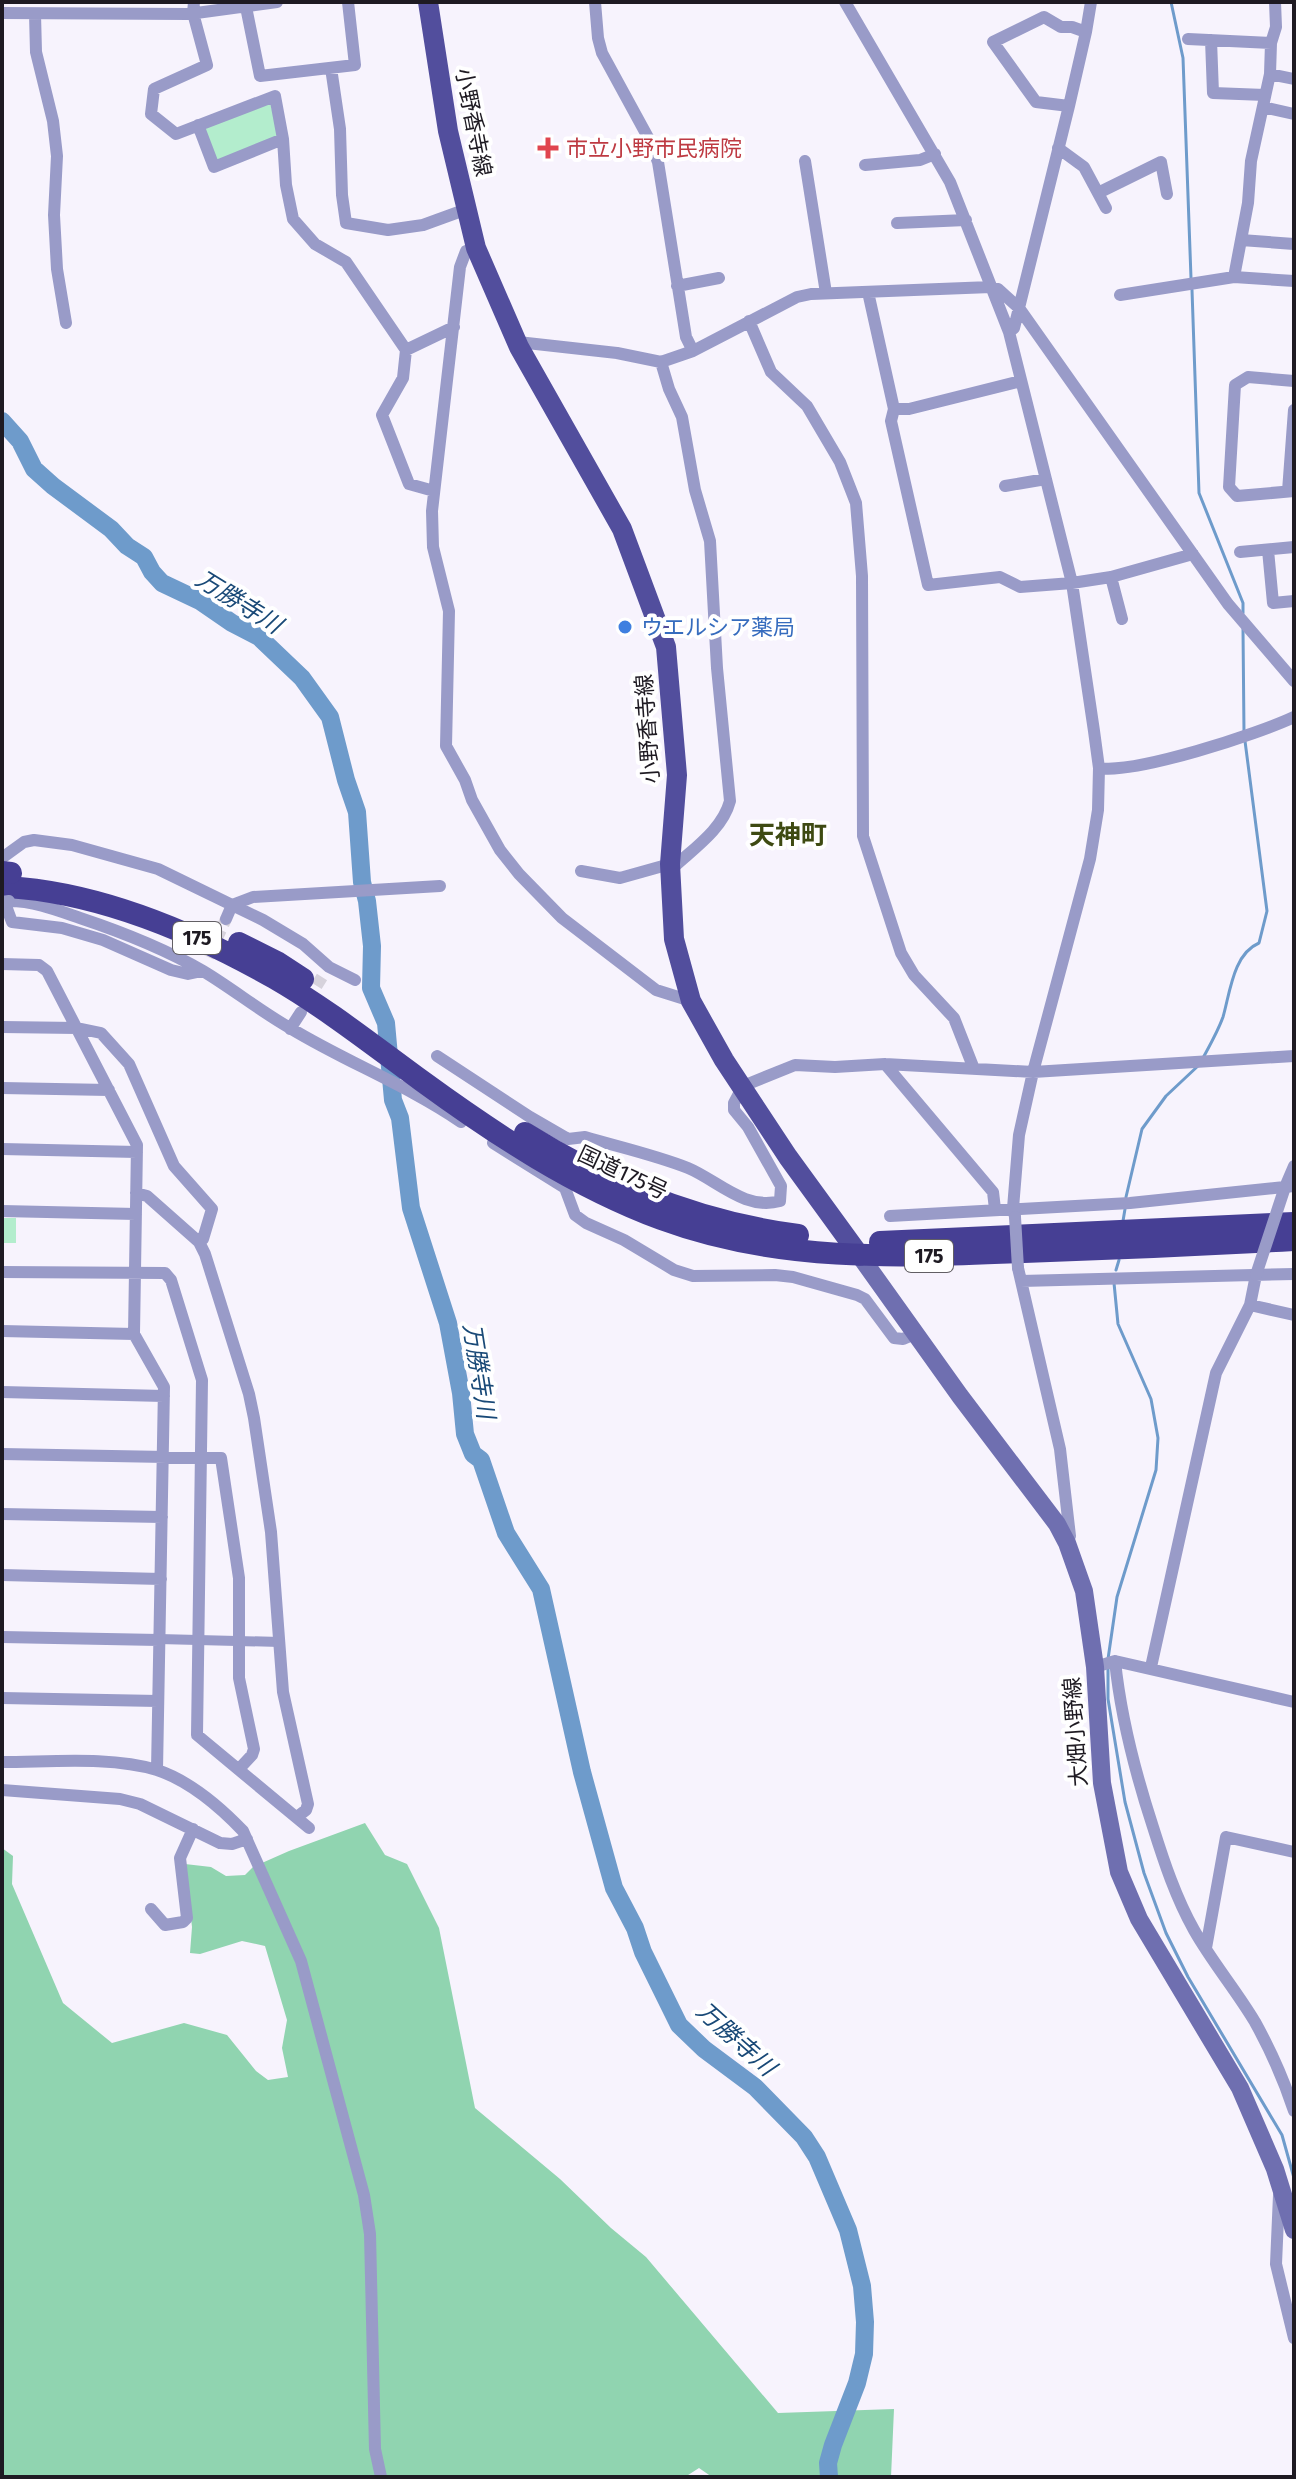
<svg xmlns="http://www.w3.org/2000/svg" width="1296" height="2479" viewBox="0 0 1296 2479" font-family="'Fira Sans','Noto Sans JP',sans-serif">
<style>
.green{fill:#b3edcd}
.forest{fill:#90d4b0}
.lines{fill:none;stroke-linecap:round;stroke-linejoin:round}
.stream{stroke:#6e9bcb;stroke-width:3}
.river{stroke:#6e9bcb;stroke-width:18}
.minor-tunnel{stroke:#d6d2dc;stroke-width:12;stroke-dasharray:12 6;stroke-linecap:butt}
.pedestrian{stroke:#999bc8;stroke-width:10}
.minor{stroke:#999bc8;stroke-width:12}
.secondary{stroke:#6f6fb0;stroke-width:18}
.primary{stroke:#524e9d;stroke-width:20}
.trunk{stroke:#463f94;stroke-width:22}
.minor-bridge{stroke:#999bc8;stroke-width:12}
.trunk-bridge{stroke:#463f94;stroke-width:22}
.health-dot{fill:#e0444e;stroke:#fff;stroke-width:3}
.shop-dot{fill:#3f7fe0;stroke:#fff;stroke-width:3}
.labels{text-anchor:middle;stroke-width:8;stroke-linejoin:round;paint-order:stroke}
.shield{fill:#fff;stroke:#625f64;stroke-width:2}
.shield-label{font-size:20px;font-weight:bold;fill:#1e1a22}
.street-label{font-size:22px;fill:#1e1a22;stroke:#fff}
.health-label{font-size:22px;fill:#be3a42;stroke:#fff;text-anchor:start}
.shop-label{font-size:22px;fill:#366cbe;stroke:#fff;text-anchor:start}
.water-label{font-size:24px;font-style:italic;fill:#194977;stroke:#fff}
.quarter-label{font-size:26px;font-weight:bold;fill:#3e4a12;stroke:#fff}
</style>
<rect width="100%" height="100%" fill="#f7f3fd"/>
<path class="green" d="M270 102 279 137 215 163 204 127Z
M2 1218H16V1243H2Z"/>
<path class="forest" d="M365 1823 385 1855 407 1864 439 1928 475 2108 560 2179 611 2228 646 2257 778 2413 894 2409 891 2477H712L699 2468 685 2477H2V1848L13 1856 12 1884 63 2003 112 2043 184 2023 227 2035 256 2071 268 2080 288 2077 282 2048 287 2020 265 1946 242 1941 200 1954 190 1953 192 1927 185 1864 211 1867 226 1876 245 1875 253 1867 289 1851Z"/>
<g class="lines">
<path class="stream" d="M1171 2 1183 58 1191 278
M1192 290 1199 493 1243 603V613
M1243 629 1244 733
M1203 1058C1210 1045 1218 1031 1223 1017 1230 993 1233 954 1259 943L1267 911 1245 741
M1126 1197 1142 1129 1166 1096 1199 1065
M1123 1221 1125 1209
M1116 1270 1119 1260
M1108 1659 1117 1597 1156 1470 1158 1438 1151 1399 1118 1324 1114 1283
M1108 1666V1699L1125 1802 1144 1873 1166 1933 1188 1977 1282 2135 1294 2178"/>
<path class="river" d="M2 421 20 441 34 469 53 486 111 529 127 546 144 557 152 572 162 583 200 601 232 623 259 637 302 678 330 717 346 780 357 812 362 882 367 901 372 946 371 988 386 1023 393 1100 400 1118 411 1208 448 1323 461 1393 465 1434 473 1454 481 1460 506 1533 541 1589 582 1772 614 1888 635 1928 643 1952 679 2025 704 2049 755 2087 804 2137 817 2157 848 2230 862 2286 865 2322 864 2354 857 2383 833 2445 828 2463 829 2477"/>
<path class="minor-tunnel" d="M208 957 226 919
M307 1001 322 977"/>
<path class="pedestrian" d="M159 1639 280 1642"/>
<path class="minor" d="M194 2 193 13 207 65 154 89 151 114 176 134 275 96 283 139 214 167 198 125
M245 2 260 76 355 65 348 2
M595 2 598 38 602 53 650 141 658 162 686 337 693 351
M845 2 950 182 1009 332 1072 583 1094 731 1099 768 1098 810 1090 859 1033 1072 1019 1135 1013 1208 1015 1217
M2 13 189 14 277 2
M35 14 36 52 53 121 57 156 54 215 57 269 66 323
M1188 39 1271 43
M1211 40 1213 93 1265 95
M331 68 340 129 342 195 346 223 388 230 423 225 467 209
M1270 74 1294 79
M1069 106 1036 102 993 42 1044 17 1061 27H1072L1086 32
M1263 107 1294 114
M283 139 286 185 293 219 315 244 346 262 406 350 454 327
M1058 148 1084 167 1106 208
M805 161 826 293
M865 165 920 160 935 154
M1098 193 1161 162 1167 194
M897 223 966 220
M1241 240 1294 244
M476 248 466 251 460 267 432 511 433 547 449 611 446 746 465 780 472 800 500 850 519 874 562 918 656 990 691 1001
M1234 277 1248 203 1251 161 1270 74 1271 43 1276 27 1275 2
M677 286 719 278
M868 292 894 409 891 421 928 585 1000 577 1020 587 1072 583 1111 577 1193 554
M1120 295 1234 277 1294 281
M749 321 771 372 807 406 840 462 856 503 862 576 863 836 901 953 914 975 954 1018 974 1069
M1009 332 1014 328 1069 106 1086 32 1091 2
M518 342 617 353 661 362 693 351 797 297 811 294 991 287 998 289 1019 308 1228 604 1294 681
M406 350 403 378 382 415 409 484 434 491
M1294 381 1248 377 1235 385 1229 487 1237 496 1294 491
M894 409H909L1021 381
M1005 486 1046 479
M1288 491 1294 410
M1268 550 1273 603 1294 601
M1240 552 1294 547
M1111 577 1122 619
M1099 768C1136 774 1258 734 1294 717
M2 858 24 842 34 840 72 845 158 869 263 920 303 944 329 967 355 980
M581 871 620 878 670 864 676 865C696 847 723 828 730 801L717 668 710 541 695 490 682 417 669 389 661 362
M2 895 12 922 62 928 103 940 171 970 188 974 202 971
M9 901C34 901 57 910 80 918 122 932 165 949 203 971 233 989 260 1011 290 1028 346 1062 407 1085 461 1122
M226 919 232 905 253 897 440 886
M2 964 39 965 47 971 137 1145 134 1334 164 1387 157 1770
M2 1027 77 1028 101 1033 129 1064 174 1166 212 1209 203 1239 199 1242
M290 1029 301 1012
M437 1056 530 1117 568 1139 585 1137C619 1147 655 1155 688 1168 717 1180 745 1211 780 1201L781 1186 748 1127 734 1110V1103L743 1086 795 1065 835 1067 885 1064 1033 1072 1294 1056
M885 1064 993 1192 995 1209
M2 1088 109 1090
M493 1143 565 1188 575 1215 586 1223 624 1240 674 1270 693 1276 775 1275 793 1277 857 1295 865 1299 894 1338 903 1339 915 1334
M2 1149 137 1152
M1285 1187 1294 1166
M136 1193 147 1196 199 1242 205 1254 249 1394 254 1418 271 1532 283 1692 308 1804 306 1810 297 1817
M2 1211 136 1214
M890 1216 1130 1203 1294 1186
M1018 1268 1060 1449 1070 1536 1067 1543
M2 1272 165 1273 171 1280 202 1380 197 1735 309 1828
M1021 1281 1294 1274
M1250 1305 1294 1315
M2 1331 134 1334
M2 1392 164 1396
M2 1454 221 1458 239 1578V1678L254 1749 252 1755 239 1769
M2 1514 162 1517
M2 1575 161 1579
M2 1637 159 1640
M1115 1661C1121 1719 1135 1772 1153 1827 1164 1862 1176 1898 1194 1930 1212 1962 1236 1990 1255 2022 1271 2051 1284 2080 1294 2111
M1095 1667 1115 1661 1294 1702
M1151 1667 1216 1373 1250 1305 1256 1275
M2 1698 158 1701
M2 1762C50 1762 111 1756 157 1770 190 1781 220 1807 243 1831L301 1961 364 2195 370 2234 375 2449 381 2477
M2 1790 120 1799 140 1804 220 1843 232 1844 247 1839
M151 1909 165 1925 183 1922 187 1918 180 1858 193 1829
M1206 1948 1226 1837 1294 1852
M1279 2195 1276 2264 1294 2338"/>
<path class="secondary" d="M860 1256 960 1396 1057 1524 1067 1543 1084 1591 1095 1667 1102 1783 1119 1872 1139 1919 1240 2088 1275 2169 1294 2230"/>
<path class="primary" d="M428 2 448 131 476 248 519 347 622 529 666 647 677 775 670 864 674 939 691 1001 724 1060 788 1157 860 1256"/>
<path class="trunk" d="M8 887C102 893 193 932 274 978 326 1008 374 1046 422 1081 496 1135 575 1187 661 1219 780 1263 900 1257 1024 1252 1114 1249 1204 1245 1294 1240
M239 943 277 962 303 979
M525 1133C608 1185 700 1222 798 1235
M880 1242 1294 1223"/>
<path class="minor-bridge" d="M2 902 9 901
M1015 1217 1018 1268
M1256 1275 1285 1187"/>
<path class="trunk-bridge" d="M2 872 11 873"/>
</g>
<path class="health-dot" d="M544 136h8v8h8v8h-8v8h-8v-8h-8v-8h8z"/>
<circle class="shop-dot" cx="625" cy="627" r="8"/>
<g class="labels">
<g class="shield">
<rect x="173" y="922" width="48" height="32" rx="6"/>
<rect x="905" y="1240" width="48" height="32" rx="6"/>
</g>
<g class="shield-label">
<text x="197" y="945">175</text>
<text x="929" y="1263">175</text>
</g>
<g class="street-label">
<text transform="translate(474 122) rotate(79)" y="8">小野香寺線</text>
<text transform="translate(647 729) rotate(-94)" y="8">小野香寺線</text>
<text transform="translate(623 1172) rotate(25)" y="8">国道175号</text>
<text transform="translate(1075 1732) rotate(-94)" y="8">大畑小野線</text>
</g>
<g class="health-label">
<text x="566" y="156">市立小野市民病院</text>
</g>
<g class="shop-label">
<text x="641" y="635">ウエルシア薬局</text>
</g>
<g class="water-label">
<text transform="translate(239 602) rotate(32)" y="8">万勝寺川</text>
<text transform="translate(479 1371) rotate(81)" y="8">万勝寺川</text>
<text transform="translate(736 2039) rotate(42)" y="8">万勝寺川</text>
</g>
<g class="quarter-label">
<text x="788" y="844">天神町</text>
</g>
</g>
<rect width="1296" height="2479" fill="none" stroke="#1e1a22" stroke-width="8"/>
</svg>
